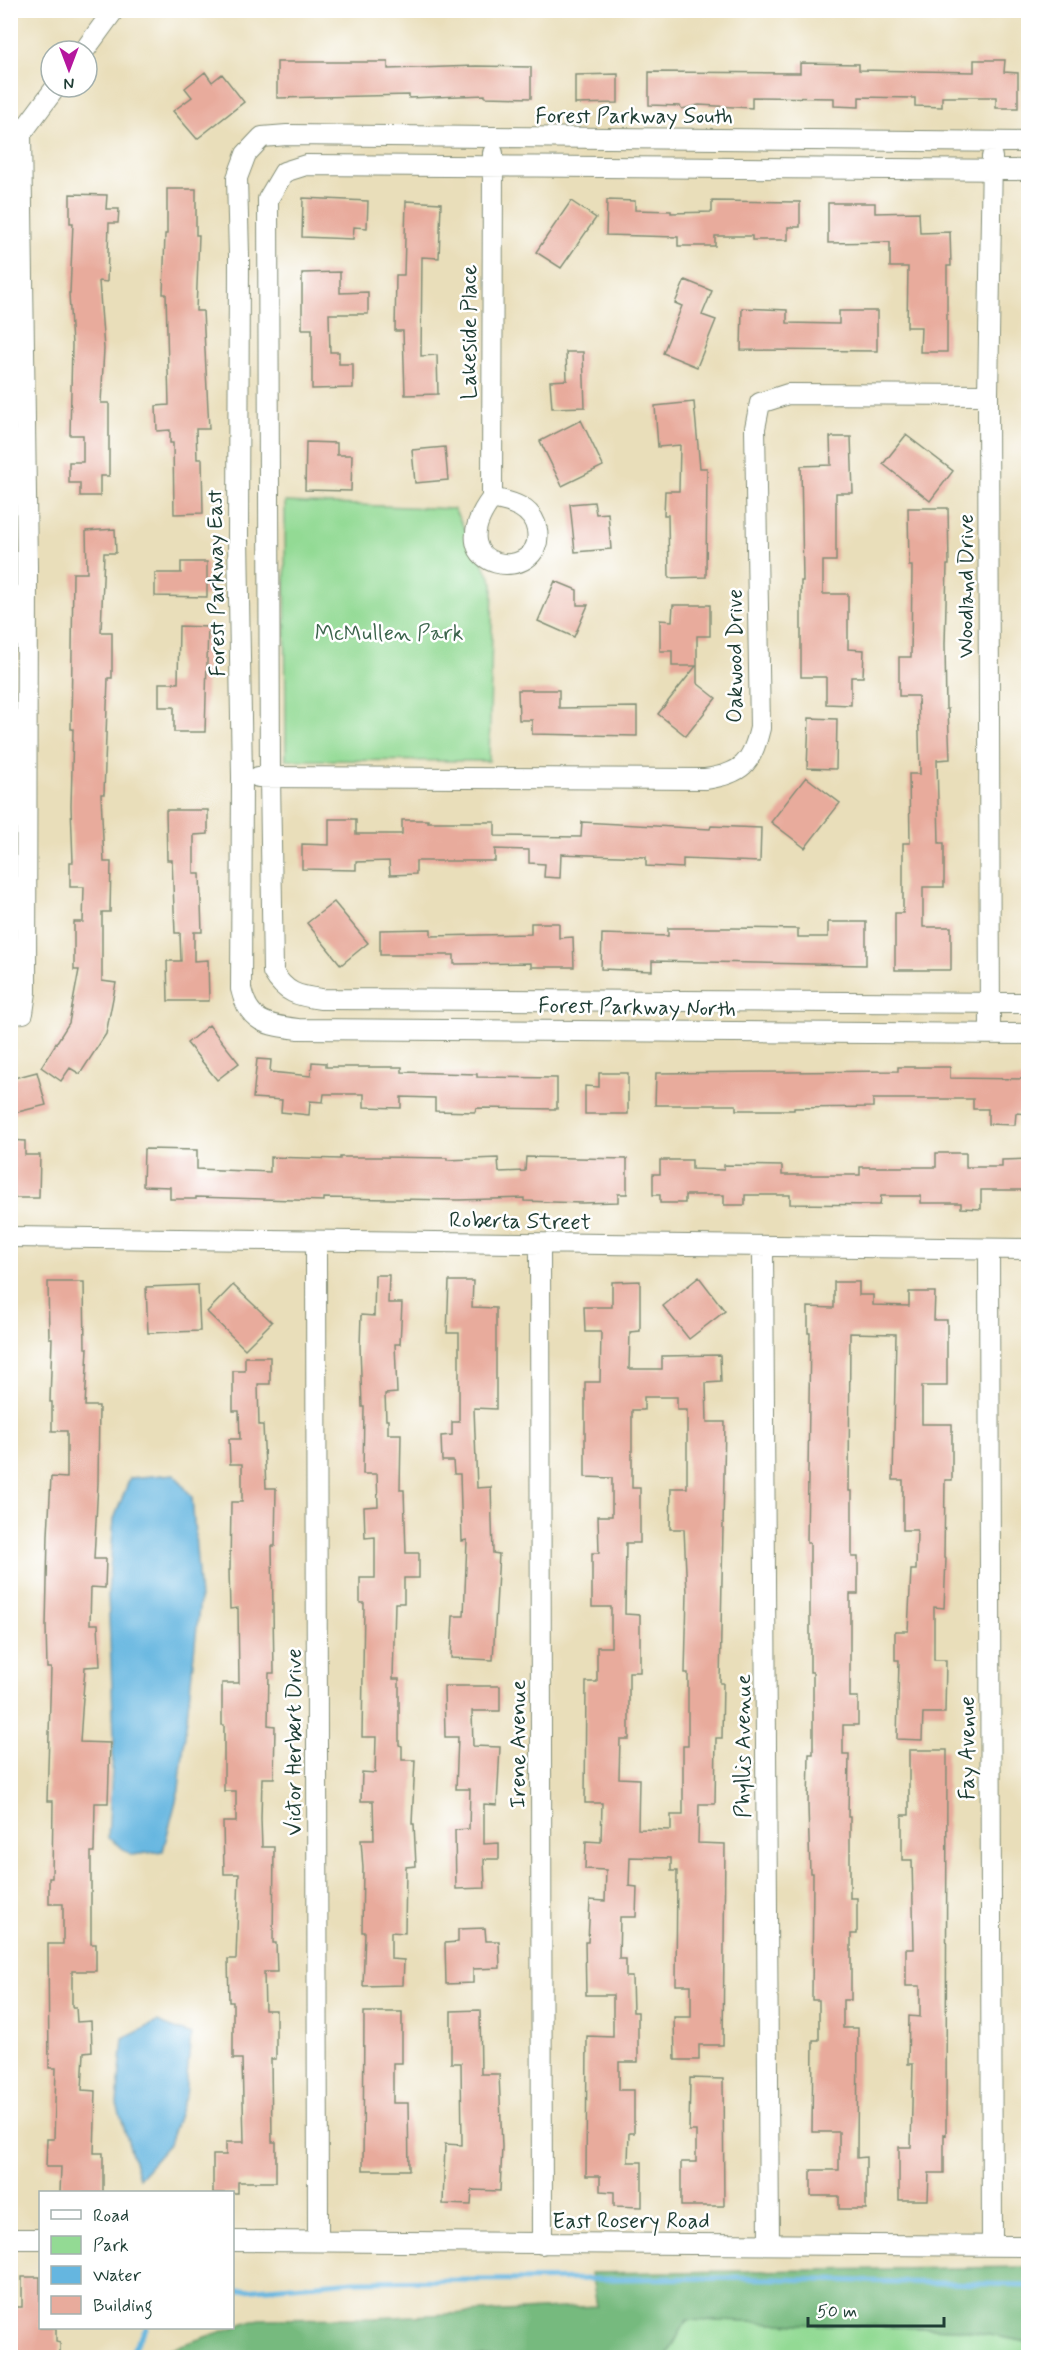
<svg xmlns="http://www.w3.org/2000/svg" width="1039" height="2368" viewBox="0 0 1039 2368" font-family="Mynerve,sans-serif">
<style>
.green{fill:#93da94;stroke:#598c64;stroke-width:1.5}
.forest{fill:#76ba7e;stroke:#4a7c59;stroke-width:1.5}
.water{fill:#65b6e0;stroke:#427a8a;stroke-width:1.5}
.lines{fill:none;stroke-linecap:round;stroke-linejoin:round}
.stream{stroke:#65b6e0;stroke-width:5}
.building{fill:#e8ab9c;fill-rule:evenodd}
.street-casing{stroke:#848e77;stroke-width:22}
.street{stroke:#fff;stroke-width:20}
.labels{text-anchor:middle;stroke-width:5;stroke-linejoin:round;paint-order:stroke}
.street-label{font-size:22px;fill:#1f3d34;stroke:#fff}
.park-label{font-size:22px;fill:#3c644c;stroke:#fff}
</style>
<rect width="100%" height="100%" fill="#fff"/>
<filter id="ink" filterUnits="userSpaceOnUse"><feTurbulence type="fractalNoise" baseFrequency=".0167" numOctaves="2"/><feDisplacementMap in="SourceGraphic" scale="12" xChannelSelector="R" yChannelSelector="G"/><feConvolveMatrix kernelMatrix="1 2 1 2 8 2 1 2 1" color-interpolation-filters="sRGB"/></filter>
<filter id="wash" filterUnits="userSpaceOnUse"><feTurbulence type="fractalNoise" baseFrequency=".008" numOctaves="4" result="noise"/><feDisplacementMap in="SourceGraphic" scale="24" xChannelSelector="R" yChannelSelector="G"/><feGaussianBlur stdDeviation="1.35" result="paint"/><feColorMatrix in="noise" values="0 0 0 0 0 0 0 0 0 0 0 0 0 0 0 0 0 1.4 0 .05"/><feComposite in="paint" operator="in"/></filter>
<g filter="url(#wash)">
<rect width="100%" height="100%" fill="#e9deba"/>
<path class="green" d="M285 502 454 509 493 583 489 761 286 760Z
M687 2320 958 2329 1028 2342V2358H666Z"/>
<path class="forest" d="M1028 2267V2342L958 2329 687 2320 666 2357H150L151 2355 259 2319 375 2318 597 2306 591 2273Z"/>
<path class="water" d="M174 1474 192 1497 200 1599 179 1789 163 1851 132 1855 108 1838 114 1736 108 1594 114 1519 130 1478Z
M157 2022 191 2035 185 2096 169 2144 139 2178 117 2104 123 2039Z"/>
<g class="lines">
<path class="stream" d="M232 2291 354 2281 730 2278 1028 2285
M128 2358 146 2328"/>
</g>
<g id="blocks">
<path class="building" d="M974 60H1005L1004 72 1018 73V108H996V97H942V107L915 106V98L859 97V107L834 106V98L752 97V108L699 105 682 109 680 106 649 105V72L800 73V63L859 64V70L974 72Z
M277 62H388V69L476 66 531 67V98L485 97V95L409 98V95L277 98Z
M205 72 212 82 222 74 244 102 197 139 173 111 192 97 185 88Z
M618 74V103L575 104V75Z
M167 189H196V235H199L196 311H203L209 429H196L197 459H202L203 513 174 514 173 443H170V430L157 431 156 406 169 405 166 294H163L165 234H167Z
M70 194 107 195 106 209H119L118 223H109L107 282 99 281 104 349 101 403H109V476H100V496H80V483H69V462H83V435H70L72 345 69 293H70L73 223H70Z
M303 198 368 201 367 228 354 227 353 239 302 237Z
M607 200 635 201V210L671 211V213L712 212V201L800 202V227H788V240H752V236H715V246H678V237L606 235Z
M406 201 441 203 439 258 422 257 421 356 437 355 438 394 405 395 403 331H395L396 275H404Z
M571 201 596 218 561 268 536 252Z
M828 203H875V213L919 212 920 233 950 232 951 266H947V352H920L921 327H907L908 267H890V242L828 243Z
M340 272V293L368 292V314H329L330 352H339V364H353V388L312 389V329H302V273Z
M685 280 712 291 702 315 716 320 697 367 663 353 682 306 675 303Z
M742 308 787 310V323L839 324V311H877V351L741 350Z
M566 352H583L585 407 552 408 550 381 567 380Z
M694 402 700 468H707L706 577 669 578 668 515H664L665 491H679L680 445 658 447 655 406Z
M581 420 603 466 562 486 540 441Z
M906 435 953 471 930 501 883 464Z
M830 437H851L853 493H836V561H823V594H848V649L864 650 863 677H851V705L826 704V677H801V581H803L801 466 831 465Z
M306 442 337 443V455H352L351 491 305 490Z
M445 447 448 480 415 483 412 450Z
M594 502 596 514 608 513 611 549 575 552 570 504Z
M908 508H948L949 565H947L945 644 946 709H948L950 759 937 760 939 843H944V887H923V927H951V970H895V913H903V843H910L909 774H920L918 696H899V657H911L912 566H909Z
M115 529 116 553H104L101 632H112V678H108L104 794H101L104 862H111L110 912H102V981L116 983 106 1034 80 1074 70 1068 61 1081 41 1067 69 1023 79 970H74V922H83L84 887H70V862H73L71 806 73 729H71L73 573H87L86 531Z
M181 562H207V597L155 596V573H181Z
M555 581 577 590V605H588L574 637 538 621Z
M673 605H710V636H697V683L716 698 686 736 658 714 696 666H672V651H660V620L672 621Z
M179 626 208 627 205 732H174V707H159V683H178Z
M518 690H559V708L637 707V736L532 734V720H519Z
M809 718 837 719 836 769 807 768Z
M806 777 840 803 805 848 771 822Z
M166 810H208V834L194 835V874H200L202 932H194V961L208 960 209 1001H168L167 961H181L180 933H175L172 860H167Z
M329 819H356V834H402V820H428V822H495V836L581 837 582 822 710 829 711 826 761 828 760 862 683 859V868L646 866V857L561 854 560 878 544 877 545 864 529 863V850L495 849V861H416V874L390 875 389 861 356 862V870L302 869V844L329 845Z
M334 902 368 943 341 965 307 923Z
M828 922H866V965L652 961V971L601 969 602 934 668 936V928H730L798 929V937H828Z
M531 923H559V938L573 937 574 967H531V963L454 964V955H380V930L431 929V936L531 934Z
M209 1025 239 1063 217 1080 187 1043Z
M257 1059 271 1060 270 1072 311 1076 312 1062 326 1063V1067H402V1072L477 1074V1077L557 1078V1109L476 1108 475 1112 435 1111V1098L401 1097V1108L364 1107V1094H324L323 1102 310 1101 309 1115 281 1112 282 1100 253 1098Z
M898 1067H950V1078L1029 1079V1114L1016 1113 1015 1125 988 1124V1109H973V1099H873V1107L794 1108V1110H736V1105H655L656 1073 898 1071Z
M37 1072 46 1105 10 1114V1079Z
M599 1073H628V1114H585V1086L599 1087Z
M10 1140 25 1141V1155H40L39 1198H10Z
M144 1149 197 1150V1169L270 1172V1157L340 1159V1157H379L447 1158V1160L498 1158 499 1172 525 1171 526 1157 627 1159V1194H618V1202L581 1203 524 1201V1198L459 1200 324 1198V1201L196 1197V1199H170V1187L143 1186Z
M936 1153H966V1167H1002V1160L1029 1159V1190H981V1209L961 1208V1203H921V1196H881L880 1205 790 1204V1195H745V1205H724V1195H685V1203H660V1195H653V1174H660V1160H692V1169L724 1170V1165L782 1166V1175H860V1167H936Z
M375 1275H389L388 1303H402L400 1344H395L397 1393 385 1394 386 1420H388V1434H401L400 1490H404L406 1553H419V1578H404V1603H395L393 1679H399V1745L402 1746V1760H415L412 1824H414L416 1866 406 1867 405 1933 391 1932V1959L404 1960 403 1985 363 1986 365 1932H362L363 1868 361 1840H374L373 1801H361L362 1772 375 1773 376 1737H362L364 1603H360V1578H375V1537L365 1538 364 1507 378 1506 377 1474H363L364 1407H362L360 1346 361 1315 374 1316Z
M699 1277 725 1311 689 1339 663 1306Z
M449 1281H473L472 1307 496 1308V1409L474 1408 477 1488 491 1487 493 1553 499 1554 493 1660 451 1658 453 1616H464L467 1540 462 1541 460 1474H454L453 1461H442L441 1436 452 1435V1422H459V1333H447Z
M640 1281V1331L630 1332 629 1369H662V1356L720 1355 721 1382 706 1383 707 1422H725L720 1683H723L722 1738H716L715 1804H699L698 1843 725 1844 723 2045H699V2060H675L674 2017H691V1985H676L677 1871H671V1858L630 1857 629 1886 637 1887 636 1917H620L619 1959H626V1977H632L633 2012H638V2062H619V2090H634V2133H629L628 2162H642V2207L614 2206V2192L600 2191V2176H586L587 2036 613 2037V1995H586L585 1942H588L590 1900 605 1901 606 1870 585 1869 586 1841 601 1842 602 1803H585L586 1682H597V1647H611V1607H592V1553H599L598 1516H612V1478L585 1477V1382H600L601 1332H585L584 1307H612V1282ZM644 1397H677V1410H687V1488H671L670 1529H684L687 1593 685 1673H688V1746H683V1815H671V1830L638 1829 639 1779 619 1778 620 1739H629V1672H640V1615L625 1614 626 1543H640V1488H632V1410H644Z
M48 1282H84L85 1348H88L85 1406H99L98 1483 94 1559H106L105 1588 91 1587 90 1624H98L100 1666 85 1667 80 1742 110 1743 108 1803H95L94 1852H91V1944H96V1971H72V2007H76L77 2022 91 2021 92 2051 84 2052 82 2090 96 2091 94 2153H103V2193H60L61 2167H46L47 2139H54L56 2068H49L48 1944H63V1904H49V1878H52L53 1801H47L51 1668H47L46 1627 48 1535 51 1477 67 1478V1431H52V1402H50L52 1338H49Z
M834 1282H859V1295H873V1305L909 1306V1292H935L934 1320H947V1386H922V1424H952V1480H945L944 1558H946L944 1608 934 1607V1660H946L945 1713H923L922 1740 897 1739 899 1660H895V1631H908L911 1570H916L917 1530H903V1480H893L896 1334 850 1333 849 1491H852V1557H858V1594H850V1697H858V1725H843V1754H849L848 1817H850V1898H857V1934H851V2000H843V2028H858L857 2158 866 2157V2209H839V2196H811V2170H839V2132H812L813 2040H819V2000H812L813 1873H810L808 1806 809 1754H813V1672H810V1543H807L810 1333H808V1307L834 1308Z
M198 1285 200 1331 148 1333 146 1287Z
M233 1285 272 1322 245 1349 207 1312Z
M245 1357H270V1384H258L259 1425H263L266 1488H276L275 1546H272L274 1673H269L268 1725 275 1726 274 1778H262L261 1819 262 1847H274L273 1943H276L277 1972H264L265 2010H276V2059H271L272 2142H276V2182H238V2193H213V2155H226V2142H244L242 2059H233V2002H229L228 1959H236L239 1874H224L223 1822H236V1791H224V1725H222V1683H239L238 1608 230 1609 229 1570H230L231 1502H242V1464H230L229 1439H240L239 1411H233V1371H245Z
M444 1686H500V1711H472L473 1746 500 1747 497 1805 484 1804V1844L499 1843V1859H484L485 1888 456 1889 455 1830 469 1829 470 1789H456L458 1737H445Z
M909 1750H947L946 2135 944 2134V2173H929L928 2200H899V2147H911L913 2064H908L909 2016 920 2017V1986H906V1949H914L912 1860H902V1815H909Z
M485 1928 486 1941H499L500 1968 473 1969V1983L446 1984 445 1943 458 1942V1929Z
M480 2010 481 2074H499L502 2147 500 2191 472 2190 471 2205 443 2204 445 2144 462 2145 461 2063H451V2011Z
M364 2012H402V2063H393V2103H408L409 2170H363Z
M690 2078 723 2079 724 2206H681V2162H696V2131H689Z
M22 2277H40V2328H56V2342L60 2343V2358H10V2307H22Z"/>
</g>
</g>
<g filter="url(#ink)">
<use href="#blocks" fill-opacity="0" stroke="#848e77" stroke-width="1.5"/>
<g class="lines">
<g class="street-casing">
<path id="street" d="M84 51 114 10
M10 133 21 134 56 87
M1028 142 287 135 262 137 246 154 237 178 239 256 238 537 242 777 241 989C249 1023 267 1025 298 1029L1028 1034
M1028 170 306 165 284 172 268 199 270 777 273 972C285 993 298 996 321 999L1028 1003
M492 498 493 153
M492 498C511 502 533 507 537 530 546 584 435 574 492 498Z
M258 777 705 779C741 774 752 764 760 728L755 428 760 403 788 394 988 395
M10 1015 23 1013 26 992 27 566 21 134
M990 1034 988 395 992 157
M10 1237 1028 1249
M316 1242 318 2241
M540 1245 542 2244
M763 1247 769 2244
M989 1249 992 2246
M10 2239H40
M232 2241 1028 2246"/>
</g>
<use href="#street" class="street"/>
</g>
</g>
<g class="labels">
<g class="street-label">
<text x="634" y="123">Forest Parkway South</text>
<text transform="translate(468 332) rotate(-90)" y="8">Lakeside Place</text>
<text transform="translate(215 583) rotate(-91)" y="8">Forest Parkway East</text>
<text transform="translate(965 586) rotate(-90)" y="8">Woodland Drive</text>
<text transform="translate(734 656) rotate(-90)" y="8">Oakwood Drive</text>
<text transform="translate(637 1006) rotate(1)" y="8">Forest Parkway North</text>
<text transform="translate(520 1220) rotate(1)" y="8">Roberta Street</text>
<text transform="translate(293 1742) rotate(-90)" y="8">Victor Herbert Drive</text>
<text transform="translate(517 1744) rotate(-90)" y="8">Irene Avenue</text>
<text transform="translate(742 1746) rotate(-90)" y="8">Phyllis Avenue</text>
<text transform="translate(966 1748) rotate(-90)" y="8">Fay Avenue</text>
<text x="631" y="2228">East Rosery Road</text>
</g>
<g class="park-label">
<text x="389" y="640">McMullen Park</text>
</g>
</g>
<rect width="1039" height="2368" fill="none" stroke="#fff" stroke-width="36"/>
<rect x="39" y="2191" width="195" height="138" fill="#ffffff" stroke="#a5b1ae" stroke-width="1.5"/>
<rect x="51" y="2210" width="30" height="9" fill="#ffffff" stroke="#a5b1ae" stroke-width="1.5"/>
<text x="93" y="2221" font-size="18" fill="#1f3d34">Road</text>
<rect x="51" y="2236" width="30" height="18" fill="#93da94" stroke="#a5b1ae" stroke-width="1.5"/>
<text x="93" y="2251" font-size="18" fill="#1f3d34">Park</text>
<rect x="51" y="2266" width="30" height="18" fill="#65b6e0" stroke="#a5b1ae" stroke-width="1.5"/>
<text x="93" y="2281" font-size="18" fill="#1f3d34">Water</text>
<rect x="51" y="2296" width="30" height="18" fill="#e8ab9c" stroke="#a5b1ae" stroke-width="1.5"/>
<text x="93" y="2311" font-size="18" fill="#1f3d34">Building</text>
<g transform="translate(69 69) rotate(180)"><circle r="28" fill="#ffffff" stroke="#a5b1ae" stroke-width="1.5"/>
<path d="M0-4.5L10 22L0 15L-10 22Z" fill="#b5179e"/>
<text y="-9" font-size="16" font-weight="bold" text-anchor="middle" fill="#1f3d34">N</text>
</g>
<path d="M808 2317v9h136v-9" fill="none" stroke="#1f3d34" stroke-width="3"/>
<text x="817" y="2317" font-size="18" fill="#1f3d34" stroke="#ffffff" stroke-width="4.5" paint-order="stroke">50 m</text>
</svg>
